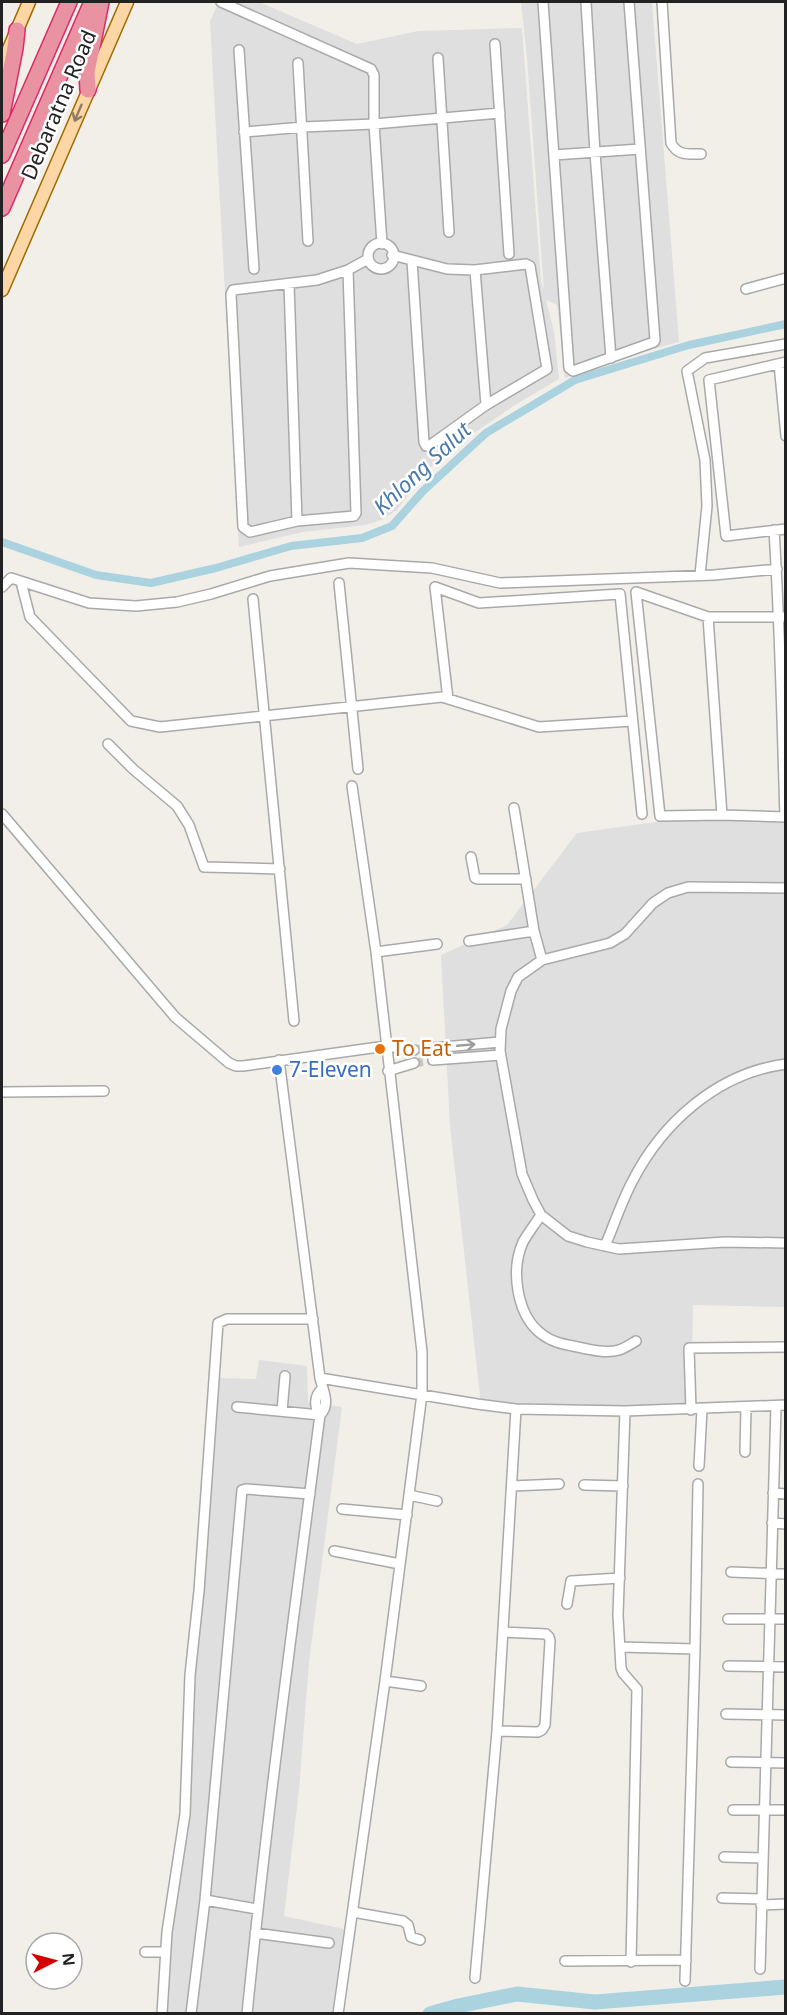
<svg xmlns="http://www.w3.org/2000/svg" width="787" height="2015" viewBox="0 0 787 2015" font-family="'Noto Sans',sans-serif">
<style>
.residential{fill:#e0dfdf}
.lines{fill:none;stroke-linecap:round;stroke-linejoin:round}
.canal{stroke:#aad3df;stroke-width:8}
.river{stroke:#aad3df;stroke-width:15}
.minor-tunnel{stroke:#c8c6c1;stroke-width:9;stroke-dasharray:9 4.5;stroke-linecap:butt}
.minor-casing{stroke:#a9a9a9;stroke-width:12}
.major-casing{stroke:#a06b00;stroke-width:15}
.highway-casing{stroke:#dc2a67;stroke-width:18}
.minor{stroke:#fff;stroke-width:9}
.major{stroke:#fcd6a4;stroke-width:12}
.highway{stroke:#e892a2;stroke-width:15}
.oneway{stroke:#8f7c63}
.oneway2{stroke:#9c9c9c}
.food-dot{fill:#e8710a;stroke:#fff;stroke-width:2}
.shop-dot{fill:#3f7fe0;stroke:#fff;stroke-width:2}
.labels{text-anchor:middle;stroke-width:5;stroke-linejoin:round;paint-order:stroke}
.street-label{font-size:21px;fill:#222;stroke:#fff}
.food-label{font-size:21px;fill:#c56008;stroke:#fff;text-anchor:start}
.shop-label{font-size:21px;fill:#366cbe;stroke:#fff;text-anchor:start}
.water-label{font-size:22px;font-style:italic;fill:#4a7aab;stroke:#fff}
</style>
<rect width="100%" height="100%" fill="#f2efe9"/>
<path class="residential" d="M219 2H259L357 44 418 31 522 28 541 281 544 290 527 58 521 2H652L679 342 635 354 565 378 557 305 546 300 554 331 559 379 515 405 461 442 425 472 397 510 381 520 365 525 303 532 239 547 210 21Z
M677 819 785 822V1307L693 1305 691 1410 481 1405 450 1125 441 955 507 925 577 833Z
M259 1360 307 1366 308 1402 342 1407 309 1662 299 1790 284 1916 344 1929 332 2013 163 2014 216 1378 256 1379Z"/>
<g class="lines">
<path class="canal" d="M2 542 96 575 151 583 216 568 291 546 362 538 392 526 423 491 486 433 575 380 689 345 786 324"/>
<path class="river" d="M430 2014 458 2006 517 1994 595 2002 786 1987"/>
<path class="minor-tunnel" d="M414 1050 432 1048
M414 1063 433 1060"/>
<g class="minor-casing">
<path id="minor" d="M221 2 371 69 374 75V124L382 244
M543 2 569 368 573 371 654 342 655 340 629 2
M586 2 595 153 611 358
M662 2 671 143C678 156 688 154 701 154
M495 44 509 254
M239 50 254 269
M438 58 449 232
M298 63 308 241
M244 132 303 127 374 124 500 113
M554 155 640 149
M368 256a13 13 0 1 1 26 0a13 13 0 1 1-26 0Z
M392 255 447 269 475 270 526 264 530 266 547 369 486 405 429 446H426L424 442 412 261
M348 270 356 513 354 516 297 521 250 532 243 527 231 294 233 290 317 280 348 270 368 259
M475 270 486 405
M289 284 297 521
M746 289 786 278
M786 362 709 380 726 536 786 529
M779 364 786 436
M774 530C780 626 782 721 785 817L722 815 660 816 636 592 708 617H786
M700 575 707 506 705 460 687 371 705 358 786 344
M21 582 30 617 131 721 160 727 442 697 539 727 632 721
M339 583 358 769
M2 587 11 578 89 603 136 606 177 602 211 594 270 576 349 563 432 568 500 583 714 575 777 569
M253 599 294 1021
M708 617 722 815
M448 699 435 587 479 603 620 594 642 814
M108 744 133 769 177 806 189 825 204 867 280 869
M514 808 534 931 542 960
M2 814 175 1017 229 1063 236 1066H243L386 1046 414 1050
M471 857 475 878 478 879H526
M786 888 688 887 668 893 653 903 625 934 610 943 542 960 518 977 511 991 501 1029 500 1051 522 1174 533 1200 541 1215 568 1236 587 1242 619 1249 725 1242 786 1243
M469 941 534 931
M376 952 437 944
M432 1048 500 1042
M433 1060 501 1055
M388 1071 414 1063
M2 1092 104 1091
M541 1215C535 1224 528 1233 523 1242 510 1271 517 1317 543 1335 552 1342 563 1344 573 1346 587 1349 605 1354 619 1350 625 1348 631 1344 636 1341
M605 1246C614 1225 621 1203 632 1182 662 1123 717 1073 786 1064
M320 1378 477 1404 516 1409 625 1411 786 1405
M237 1407 320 1415
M691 1410 689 1348 786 1347
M282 1411 285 1376
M625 1411 618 1615 621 1668 623 1673 637 1689 631 1962
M320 1415C314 1407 314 1396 322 1389
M745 1452 746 1407
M699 1466 702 1409
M584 1485 623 1486
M512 1486 559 1484
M773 1493 786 1494
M409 1495 437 1501
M342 1509 407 1515
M772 1523 786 1524
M334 1551 400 1564
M731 1572 786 1574
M567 1604 571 1581 620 1578
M728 1619H786
M620 1647 695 1649
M728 1666 786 1667
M385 1681 421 1686
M726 1714 786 1715
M497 1731 538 1732 542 1730 545 1725 550 1641 549 1637 546 1634 503 1632
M731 1762 786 1763
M733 1810H786
M724 1857 763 1858
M722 1898 762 1899
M205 1900 257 1909
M761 1905 786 1904
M353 1912 403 1921 408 1925 411 1937 420 1940
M255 1933 329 1943
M145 1952H165
M565 1961 686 1960
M760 1969 776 1406
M475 1978 497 1731 516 1409
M685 1981 695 1649 698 1484
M162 2014 167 1932 185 1814 190 1675 199 1591 218 1323 227 1319H313
M191 2014 205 1900 242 1490 246 1489 310 1494
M247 2014C267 1814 294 1614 320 1415 331 1404 323 1391 320 1378L279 1060
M338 2014 385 1681 422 1394V1352L376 952 352 786"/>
</g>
<g class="major-casing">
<path id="major" d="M2 65 29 2
M2 290 127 2"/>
</g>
<g class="highway-casing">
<path id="highway" d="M88 90 87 72 101 2
M2 114 15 48 17 30
M2 155 69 2
M2 208 92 2"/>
</g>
<use href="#minor" class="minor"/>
<use href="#major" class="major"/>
<use href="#highway" class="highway"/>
</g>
<defs><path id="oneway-shaft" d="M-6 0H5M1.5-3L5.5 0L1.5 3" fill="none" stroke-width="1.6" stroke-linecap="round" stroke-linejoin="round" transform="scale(1.5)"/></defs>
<use class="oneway" href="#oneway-shaft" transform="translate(78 113) rotate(113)"/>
<use class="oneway2" href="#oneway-shaft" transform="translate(466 1045) rotate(-5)"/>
<circle class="food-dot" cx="380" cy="1049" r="6"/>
<circle class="shop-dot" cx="277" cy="1070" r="6"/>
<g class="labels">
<g class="street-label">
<text transform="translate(59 105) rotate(-67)" y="7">Debaratna Road</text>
</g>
<g class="food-label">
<text x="392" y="1056">To Eat</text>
</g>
<g class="shop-label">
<text x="289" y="1077">7-Eleven</text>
</g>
<g class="water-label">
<text transform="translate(422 468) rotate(-43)" y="8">Khlong Salut</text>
</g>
</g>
<rect width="787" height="2015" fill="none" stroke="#222222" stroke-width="6"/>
<g transform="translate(54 1961) rotate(84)"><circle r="28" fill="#ffffff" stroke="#a7a7a7" stroke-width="1.5"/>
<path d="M0-4.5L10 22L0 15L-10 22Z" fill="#d40000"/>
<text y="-9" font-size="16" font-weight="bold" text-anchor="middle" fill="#222222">N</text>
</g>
</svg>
